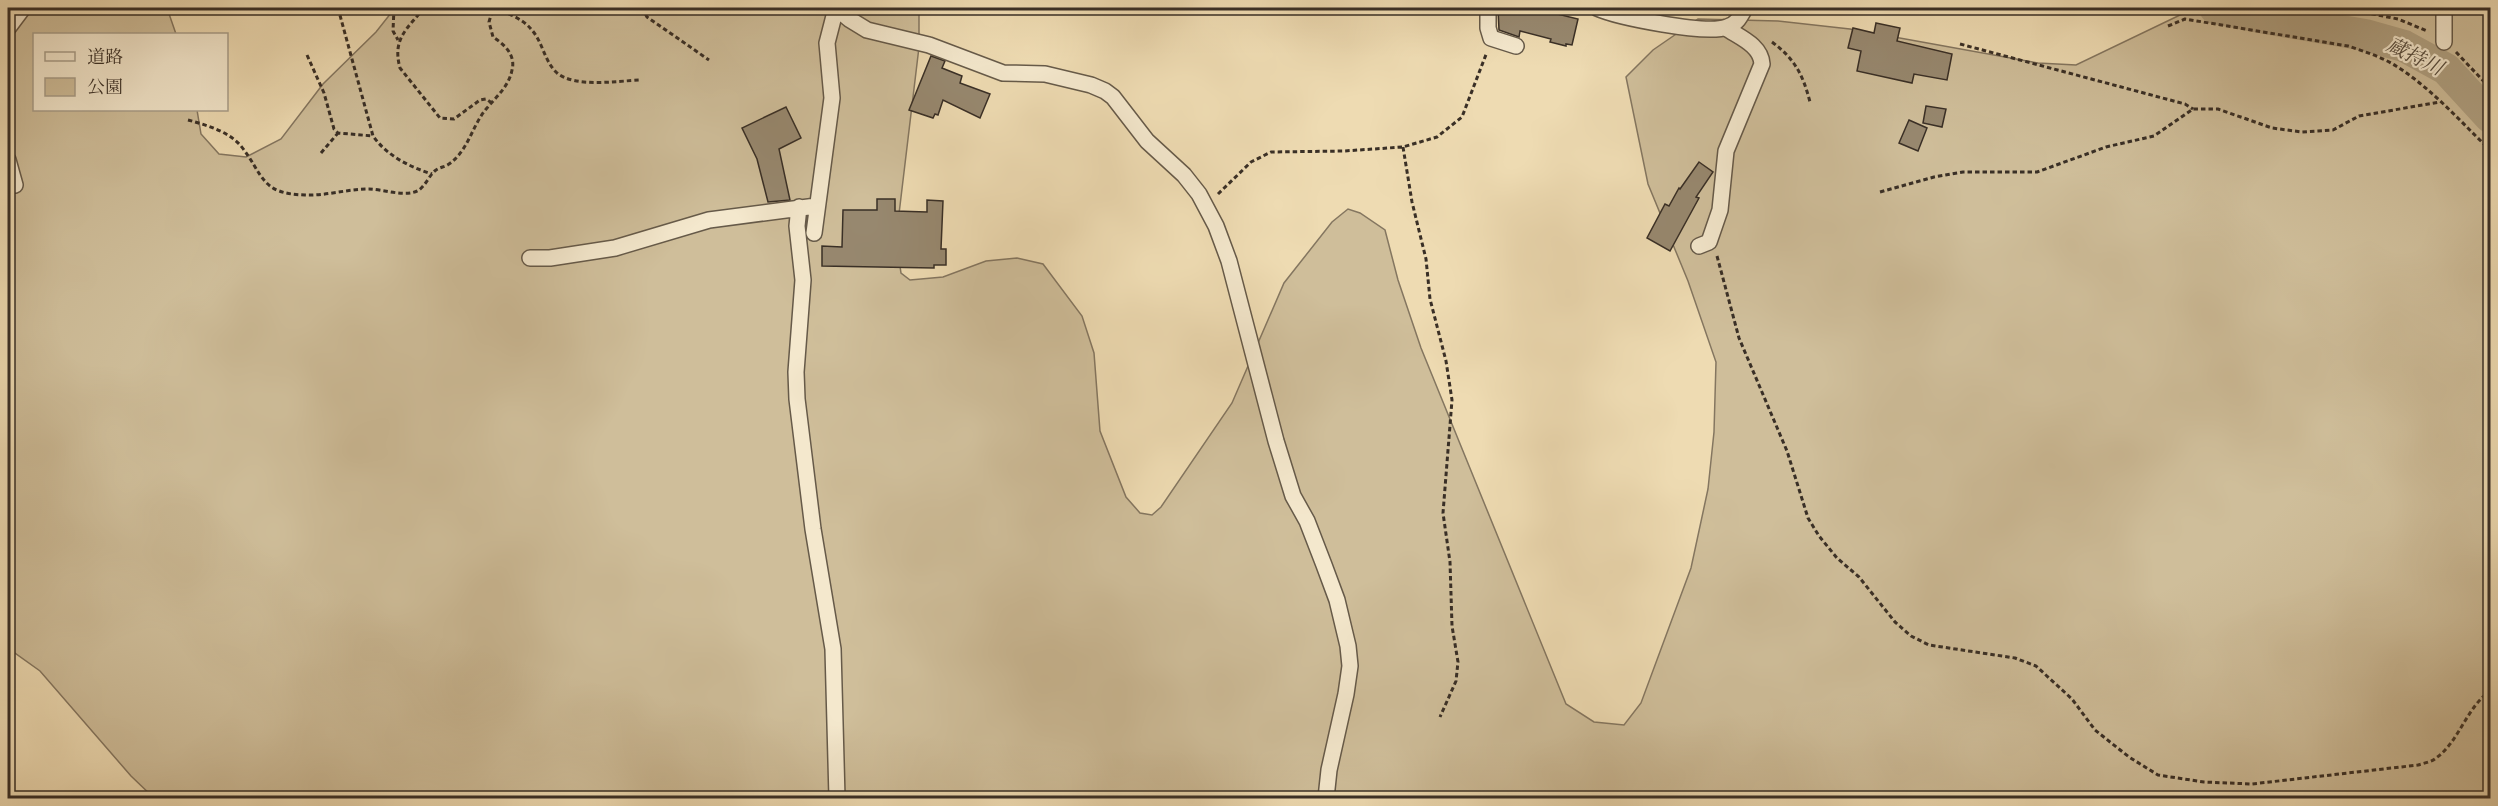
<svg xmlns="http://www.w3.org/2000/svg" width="2498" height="806" viewBox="0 0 2498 806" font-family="'Libre Caslon Text','Noto Serif JP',serif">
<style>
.green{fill:#cfbe9a;stroke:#847660;stroke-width:1.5}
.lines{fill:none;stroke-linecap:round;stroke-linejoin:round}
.river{stroke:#b0a182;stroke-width:32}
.building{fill:#97886f;stroke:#392f26;stroke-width:1.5}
.street-casing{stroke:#665a49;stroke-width:18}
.path{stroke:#392f26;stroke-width:3;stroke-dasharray:4.5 3;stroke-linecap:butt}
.street{stroke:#f4e8cd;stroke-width:15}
.labels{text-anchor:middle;stroke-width:4.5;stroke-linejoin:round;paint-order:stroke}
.water-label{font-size:20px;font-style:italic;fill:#574c3d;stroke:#f4e8cd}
</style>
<rect width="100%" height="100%" fill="#eedbb2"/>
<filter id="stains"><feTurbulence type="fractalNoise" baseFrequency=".00333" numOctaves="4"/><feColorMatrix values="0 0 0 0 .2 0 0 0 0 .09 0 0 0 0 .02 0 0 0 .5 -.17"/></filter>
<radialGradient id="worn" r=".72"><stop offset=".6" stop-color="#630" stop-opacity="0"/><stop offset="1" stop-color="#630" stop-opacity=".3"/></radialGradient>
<path class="green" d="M8 8H167L176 34H34V110H197L201 134 219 154 246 157 281 139 323 84 376 32 395 8H919V47L896 239 901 273 910 280 943 277 986 261 1017 258 1043 264 1082 316 1094 353 1100 431 1126 497 1140 513 1152 515 1161 507 1232 403 1284 283 1332 222 1348 209 1360 213 1385 230 1398 280 1421 348 1566 704 1594 722 1624 725 1641 703 1691 568 1708 489 1714 432 1716 362 1688 281 1648 184 1626 77 1653 50 1698 19 1778 21 1850 29 2038 63 2076 65 2180 15 2204 8H2490V798H154L131 776 40 671 8 648Z"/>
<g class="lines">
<path class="river" d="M2215 8 2265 18 2365 35 2404 46 2446 69 2490 117"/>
</g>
<path class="building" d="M1498 8H1509L1541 14 1543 8H1545L1557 11V14L1578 19 1572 45 1566 44V46L1550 42 1551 39 1520 31 1519 37 1499 30Z
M1876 23 1900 28 1897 41 1952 54 1947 80 1914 74 1912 83 1857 71 1861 51 1848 48 1853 28 1874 33Z
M931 56 945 61 942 68 962 76 960 83 990 94 980 118 943 100 938 115 935 114 933 118 909 110Z
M1926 106 1946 109 1942 127 1923 123Z
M786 107 801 138 779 149 790 200 768 202 757 159 742 128Z
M1909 120 1927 128 1918 151 1899 143Z
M1699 162 1713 172 1696 197 1699 198 1670 251 1647 238 1665 204 1669 206 1679 188 1680 189Z
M877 199H895V211L927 212V200L943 201 941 249H946V265H934V268L822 266V246L842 247 843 210H877Z"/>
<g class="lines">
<g class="street-casing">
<path id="street" d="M836 8 849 19 867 30 929 45 1003 73 1045 74 1091 85 1105 91 1113 97 1147 141 1184 175 1199 194 1216 226 1229 261 1276 441 1293 496 1307 521 1324 565 1337 600 1348 646 1350 666 1346 694 1329 770 1326 798
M1488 8V28L1491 38 1516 46
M1597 8C1617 17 1706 35 1727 27 1737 24 1740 17 1745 8
M2444 8V42
M8 28 23 8
M8 160 15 185
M799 207 797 226 803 280 796 372 797 399 813 529 833 649 837 798
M814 233 832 98 827 43 836 8
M1699 246 1709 242 1720 210 1726 151 1762 64C1761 45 1739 37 1726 28
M530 258H550L615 248 709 220 816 206"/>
</g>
<path class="path" d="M338 8 373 136C387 156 410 167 432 174
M394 8 393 31 398 40
M424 8C407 29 392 39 400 68L440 118 454 119 480 100 486 99 492 103
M495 8C507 13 523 19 531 29 543 42 544 61 557 73 575 88 618 81 639 80
M642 8 647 17 709 60
M780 8 803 11 819 8
M2342 8 2398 19 2427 31
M2168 26 2185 19 2348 46C2363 51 2382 57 2396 66 2431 88 2460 121 2490 150
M1772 42C1795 59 1803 75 1810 102
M1960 44 2185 104 2193 109
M2456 52 2490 88
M307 55 324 93 334 129 338 133 373 136
M188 120C206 125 228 131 241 146 264 175 260 194 305 195 326 196 347 189 369 189 383 189 406 198 419 190 426 185 430 174 436 170 440 167 445 167 449 164 469 150 472 125 487 108 497 96 509 86 512 70 516 55 504 44 493 37L489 22 493 8
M1403 147 1412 202 1426 259 1430 299 1446 361 1452 400 1443 513 1450 562 1452 626 1458 662 1456 681 1440 717
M321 153 338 133
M1880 192 1934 177 1963 172H2037L2106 147 2154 136 2193 109H2218L2272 128 2302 132 2333 130 2359 116 2440 102
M1218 194 1251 162 1271 152 1344 151 1403 147 1437 137 1462 117 1487 52
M1717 256 1739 338 1787 451 1808 518 1819 536 1837 558 1859 577 1895 622 1911 636 1929 645 2015 658 2036 666 2072 699 2095 730 2129 757 2158 775 2204 782 2252 784 2418 765C2424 763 2432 762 2436 758 2459 742 2466 708 2490 691"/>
<use href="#street" class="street"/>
</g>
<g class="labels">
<g class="water-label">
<text transform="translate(2415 56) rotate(26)" y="7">蔵持川</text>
</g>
</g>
<rect width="2498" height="806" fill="none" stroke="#eedbb2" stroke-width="30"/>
<rect x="9" y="9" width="2480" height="788" fill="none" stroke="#392f26" stroke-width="3"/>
<rect x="15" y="15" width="2468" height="776" fill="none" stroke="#392f26" stroke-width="1.5"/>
<rect x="33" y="33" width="195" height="78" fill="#f4e8cd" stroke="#a99e8a" stroke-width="1.5"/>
<rect x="45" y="52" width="30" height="9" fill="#f4e8cd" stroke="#a99e8a" stroke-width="1.5"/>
<text x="87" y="63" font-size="18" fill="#392f26">道路</text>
<rect x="45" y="78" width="30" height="18" fill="#cfbe9a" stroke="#a99e8a" stroke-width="1.5"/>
<text x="87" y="93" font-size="18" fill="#392f26">公園</text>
<rect width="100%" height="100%" filter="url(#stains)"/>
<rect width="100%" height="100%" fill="url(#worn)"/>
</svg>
